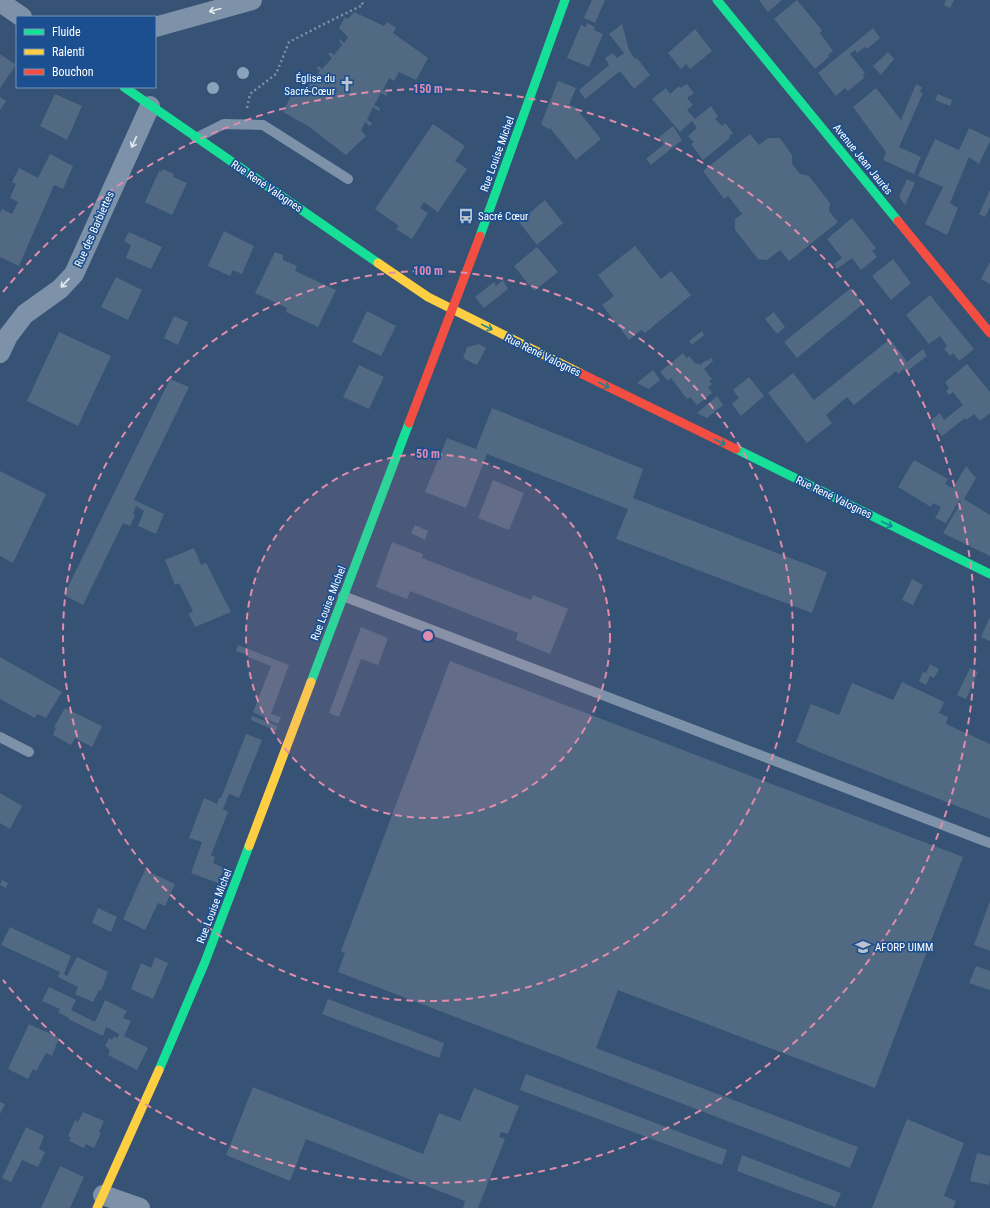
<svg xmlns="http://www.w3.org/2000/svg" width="990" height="1208" viewBox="0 0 990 1208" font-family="'Roboto Condensed',sans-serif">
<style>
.building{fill:#526984}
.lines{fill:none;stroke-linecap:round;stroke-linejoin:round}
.path{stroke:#7d92a8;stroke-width:2.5;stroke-dasharray:2 3;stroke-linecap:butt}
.lane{stroke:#7d92a8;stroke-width:10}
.street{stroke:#7d92a8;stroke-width:20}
.fast{stroke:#16e098;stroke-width:9}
.slow{stroke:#ffcf43;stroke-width:9}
.jam{stroke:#f24e42;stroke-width:9}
.tree{fill:#8aa2be}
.oneway{stroke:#e5e9ee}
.oneway2{stroke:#198292}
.ring{fill:none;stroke:#e08cad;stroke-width:2;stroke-dasharray:7 5}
.labels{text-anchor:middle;stroke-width:3.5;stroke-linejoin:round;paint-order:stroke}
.poi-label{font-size:11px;fill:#fff;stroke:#1b4f8f;text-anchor:start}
.street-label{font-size:11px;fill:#fff;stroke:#1b4f8f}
.centre{fill:#e08cad;stroke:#1b4f8f;stroke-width:2}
.ring-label{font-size:12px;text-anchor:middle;font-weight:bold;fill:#e08cad;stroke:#1b4f8f;stroke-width:3.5;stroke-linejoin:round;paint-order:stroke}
</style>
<rect width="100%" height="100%" fill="#365274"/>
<path class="building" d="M592 0H605L595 23 584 18Z
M759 0H782L768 12Z
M797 0 822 30 820 33 833 51 828 55 829 57 815 69 774 19Z
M946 0H954L950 8 944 5Z
M354 12 384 26 387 22 396 28 393 33 428 58 416 80 399 72 394 81 389 78 383 90 388 94 386 96 381 93 374 105 380 108 379 111 373 107 367 120 372 123 370 126 365 122 361 130 366 136 346 155 308 126 283 112 295 88 303 93 309 85 305 81 307 79 310 82 320 71 316 68 319 66 322 69 332 58 328 54 330 52 334 55 342 45 339 41 340 39 344 43 348 37 339 28 345 17 348 19Z
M587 23 595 27 594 30 603 34 589 67 567 58 581 25 586 27Z
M622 24 629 50 635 59 637 58 650 75 634 89 620 71 585 99 579 90 609 65 605 58 613 53 617 58 624 53 609 34Z
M873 28 880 38 867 49 865 47 857 53 855 50 850 54 865 73 863 75 864 78 848 91 845 88 836 96 818 73Z
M695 29 712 51 690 69 686 64 681 69 668 53Z
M888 52 894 59 881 75 873 66Z
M0 54 16 65 0 88Z
M558 81 576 88 569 105 575 107 601 139 576 160 550 128 548 129 541 124Z
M687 84 694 93 687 98 693 105 687 110 695 119 711 106 718 116 715 119 722 126 725 123 733 133 729 136 730 138 703 160 691 144 694 142 688 136 697 128 692 121 680 132 652 99 666 88 670 94 679 86 680 88Z
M916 84 922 87 920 92 923 93 899 147 921 157 914 174 883 160 886 152 853 107 876 88 901 120Z
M55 94 82 106 67 140 40 126Z
M938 94 952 100 950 106 935 100Z
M0 97 6 101 0 110Z
M433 124 465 146 455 161 467 169 438 212 424 202 420 208 428 213 412 239 396 229 399 226 375 209Z
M673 126 682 140 651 165 646 159 664 144 659 137Z
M969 128 990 138V141L979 164 969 157 950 203 958 208 947 235 925 224 943 187 918 176 935 139 959 150Z
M750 134 759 145 768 138H780L792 155V164L800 174 809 176 830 203 829 211 838 222 789 261 780 250 767 260 758 259 735 230V219L742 214 728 196 724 199 703 171Z
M50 154 73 166 63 189 54 185 19 266 0 257V213L2 209 12 214 18 202 10 198 16 184 12 182 19 168 38 178Z
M163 169 174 174 173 177 187 183 172 215 145 202 159 171 161 172Z
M907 179 915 183 905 205 899 197Z
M990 190V207L985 217 979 214Z
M545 200 563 223 537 245 519 222Z
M852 218 876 248 872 251 877 257 861 270 852 258 837 269 834 264 842 258 827 239Z
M224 231 254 246 242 274 233 270 230 276 208 266Z
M129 232 162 247 151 269 126 258 131 245 124 241Z
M635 246 661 279 671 271 691 295 645 333 641 330 629 340 602 305 614 296 598 275Z
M537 247 558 272 534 291 514 266Z
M275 252 283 255V260L297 266 295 271 336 290 318 327 286 312 287 308 255 293Z
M893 259 911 283 891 300 872 276Z
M990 262V284L981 279Z
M116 277 142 290 128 320 101 307Z
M503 280 508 289 484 308 475 297 494 282 496 286Z
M851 288 863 304 797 358 784 342Z
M930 295 974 349 959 361 953 353 950 356 944 349 947 346 940 336 929 344 906 315Z
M367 311 396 326 381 356 352 342Z
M774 312 785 327 777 334 765 319Z
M174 316 188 322 178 345 164 338Z
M702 331 704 335 692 345 689 341Z
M59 332 111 356 78 426 27 401Z
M890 339 907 362 923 349 927 356 906 372 904 369 898 374 896 371 854 405 847 397 826 415 832 423 807 443 768 393 793 373 814 400Z
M479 344 486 348 477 365 463 358 467 347Z
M683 353 686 358 689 356 696 364 698 363 700 365 706 360 707 361 711 358 713 361 704 369 712 379 709 381 712 384 708 387 712 393 697 405 690 397 687 399 671 378 668 381 660 372Z
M967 364 990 392V413L980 421 974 414 966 420 965 418 942 436 930 421 940 413 944 420 963 405 953 392 949 395 946 391 949 388 945 382Z
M359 365 384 377 369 409 343 397Z
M653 370 660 380 649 389 637 383Z
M749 377 764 396 741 416 732 404 739 398 733 390Z
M170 379 189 387 134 500 164 514 156 534 138 526 144 511 136 506 133 514 135 515 130 526 123 523 83 605 64 595Z
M717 396 723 405 707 418 697 413Z
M492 408 643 469 633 498 827 572 812 613 616 539 628 509 487 454 466 508 425 492 447 438 476 449Z
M914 460 948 479 945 484 953 488 966 466 976 478 964 499 990 515V556L943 533 961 502 959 501 946 523 935 518 941 507 933 503 931 507 898 487Z
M0 471 46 494 13 563 0 556Z
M493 480 524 493 509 530 478 518Z
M415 525 428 531 425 540 411 533Z
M392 542 423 554 422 558 531 600 533 595 568 609 550 654 516 640 518 633 410 591 407 599 376 587Z
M194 548 201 565 206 563 231 612 195 627 189 614 193 611 179 583 175 585 165 560Z
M912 579 923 585 913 605 902 600Z
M990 617V641L981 637Z
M361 627 388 638 378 665 361 659 339 717 329 713Z
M238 645 289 665 271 714 281 717 278 724 253 712 271 666 248 657V655L236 651Z
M0 657 62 692 46 718 37 714 35 718 0 699Z
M450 661 963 857 875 1088 618 990 596 1048 858 1147 850 1168 338 972 345 953 341 951Z
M930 664 939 669 934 678 930 676 926 685 919 681 923 672 926 673Z
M970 668 978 672 966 699 957 695Z
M902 682 944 702 939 713 948 717 946 724 990 744V819L824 754 796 742 811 704 839 715 852 683 893 700Z
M65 708 102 726 92 747 75 738 71 745 53 735 56 728 54 727Z
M252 716 277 726 276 731 251 720Z
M246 734 262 740 239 798 229 794 223 809 228 812 211 855 215 857 213 863 224 868 218 883 191 873 202 842 189 838 204 798 217 804 219 798H221Z
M0 793 22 806 10 829 0 823Z
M145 870 175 884 165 906 158 903 145 930 123 919Z
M2 880 8 883 6 888 0 885Z
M990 901V951L974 945Z
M98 908 117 917 111 932 92 923Z
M10 927 71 956 64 974 67 976 77 957 108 972 101 991 99 990 93 1002 75 994 78 987 58 977 60 972 1 945Z
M155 957 168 963 153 999 131 989 141 963 151 968Z
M976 966 990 971V990L969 983Z
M49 987 76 1000 71 1010 95 1022 105 1000 127 1011 123 1018 131 1021 124 1036 148 1048 137 1070 108 1055 110 1050 105 1046 109 1038 112 1040 114 1036 117 1038 119 1034 106 1027 103 1036 68 1019 69 1018 58 1012 60 1009 42 1001Z
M328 999 444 1043 439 1058 322 1014Z
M29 1024 59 1038 52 1056 46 1053 36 1071 33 1069 28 1079 8 1069Z
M526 1074 727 1150 722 1165 520 1090Z
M253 1087 423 1154 439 1113 460 1121 474 1088 519 1106 508 1134 501 1132 499 1137 505 1139 478 1208H463L465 1201 306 1139 290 1181 226 1155Z
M0 1102 5 1104 0 1114Z
M83 1112 104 1121 99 1132 101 1133 94 1148 86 1144 84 1148 69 1141 71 1138 68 1136 75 1120 78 1122Z
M907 1119 964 1143 944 1196 956 1201 953 1208H872Z
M26 1127 44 1136 39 1149 45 1152 38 1167 22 1160 11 1182 2 1178Z
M977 1153 990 1156V1179L989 1185 970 1181Z
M742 1155 841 1193 835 1207 737 1171Z
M60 1166 84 1177 70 1208H41Z"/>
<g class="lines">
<path class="path" d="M247 108 250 94 276 74 289 42 336 18 363 5 361 0"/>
<path class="lane" d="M196 138 224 124 263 125 348 179
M343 596 990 843
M0 737 29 752"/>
<path class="street" d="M0 2 22 17
M155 27 252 0
M0 353 8 336 25 314 60 289 74 274 150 106
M103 1195 140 1208"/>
<path class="fast" d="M717 0 898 221
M124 87 378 263
M480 236 565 0
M736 449 990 574
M311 682 409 423
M159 1070 205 962 249 846"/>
<path class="slow" d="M378 263 428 297 580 373
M249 846 311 682
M97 1208 159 1070"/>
<path class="jam" d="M898 221 990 333
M580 373 736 449
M409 423 480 236"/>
</g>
<g class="tree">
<circle cx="243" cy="73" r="6"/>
<circle cx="213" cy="88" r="6"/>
</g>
<defs><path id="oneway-shaft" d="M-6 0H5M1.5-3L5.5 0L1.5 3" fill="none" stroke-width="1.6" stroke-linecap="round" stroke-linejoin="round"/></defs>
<g class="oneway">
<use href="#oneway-shaft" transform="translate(215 10) rotate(165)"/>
<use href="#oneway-shaft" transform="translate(134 142) rotate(114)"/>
<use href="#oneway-shaft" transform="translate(65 283) rotate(133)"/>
</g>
<g class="oneway2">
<use href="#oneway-shaft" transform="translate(487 327) rotate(26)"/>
<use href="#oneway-shaft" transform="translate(604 385) rotate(26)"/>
<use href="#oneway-shaft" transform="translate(720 442) rotate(26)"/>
<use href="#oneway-shaft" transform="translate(887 524) rotate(26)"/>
</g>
<circle cx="428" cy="636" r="182" fill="#e08cad" fill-opacity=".12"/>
<g class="ring">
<circle cx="428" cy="636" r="182"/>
<circle cx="428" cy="636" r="365"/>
<path d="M3 292A547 547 0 1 1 3 980"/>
</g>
<defs>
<g id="church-bare" transform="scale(1.2)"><path d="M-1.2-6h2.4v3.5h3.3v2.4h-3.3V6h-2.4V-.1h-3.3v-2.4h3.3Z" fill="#b9c2ce" stroke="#1b4f8f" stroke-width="2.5" paint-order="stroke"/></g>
<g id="bus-bare" transform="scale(1.2)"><path d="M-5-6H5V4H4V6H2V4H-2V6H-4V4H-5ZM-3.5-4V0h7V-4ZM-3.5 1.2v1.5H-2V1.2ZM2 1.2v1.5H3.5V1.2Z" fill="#b9c2ce" stroke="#1b4f8f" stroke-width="2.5" paint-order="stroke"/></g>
<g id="school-bare" transform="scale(1.2)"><path d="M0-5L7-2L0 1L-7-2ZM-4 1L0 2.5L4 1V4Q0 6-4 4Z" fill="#b9c2ce" stroke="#1b4f8f" stroke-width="2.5" paint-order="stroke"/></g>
</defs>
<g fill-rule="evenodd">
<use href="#church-bare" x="347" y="84"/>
<use href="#bus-bare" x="466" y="216"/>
<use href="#school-bare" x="863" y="947"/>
</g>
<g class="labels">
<g class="poi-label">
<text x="335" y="82" text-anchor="end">Église du<tspan x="335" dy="13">Sacré-Cœur</tspan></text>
<text x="478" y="220">Sacré Cœur</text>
<text x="875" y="951">AFORP UIMM</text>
</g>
<g class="street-label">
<text transform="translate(497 154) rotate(-70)" y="4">Rue Louise Michel</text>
<text transform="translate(863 159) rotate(51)" y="4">Avenue Jean Jaurès</text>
<text transform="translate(267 186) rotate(34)" y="4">Rue René Valognes</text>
<text transform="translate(94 229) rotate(-66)" y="4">Rue des Barbiettes</text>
<text transform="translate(543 355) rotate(26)" y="4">Rue René Valognes</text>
<text transform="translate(834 497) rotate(26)" y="4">Rue René Valognes</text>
<text transform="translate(328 603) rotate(-69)" y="4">Rue Louise Michel</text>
<text transform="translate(214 906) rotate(-69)" y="4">Rue Louise Michel</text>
</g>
</g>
<circle cx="428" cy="636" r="6" class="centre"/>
<g class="ring-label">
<text x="428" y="93">150 m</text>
<text x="428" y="275">100 m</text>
<text x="428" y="458">50 m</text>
</g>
<rect x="16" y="16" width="140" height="72" fill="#1b4f8f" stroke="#7695bc"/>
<rect x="24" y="29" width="20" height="6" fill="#16e098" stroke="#7695bc"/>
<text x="52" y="36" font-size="12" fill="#ffffff">Fluide</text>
<rect x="24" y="49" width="20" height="6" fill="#ffcf43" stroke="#7695bc"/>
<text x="52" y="56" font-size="12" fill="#ffffff">Ralenti</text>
<rect x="24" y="69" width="20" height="6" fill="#f24e42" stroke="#7695bc"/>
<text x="52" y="76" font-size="12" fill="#ffffff">Bouchon</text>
</svg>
